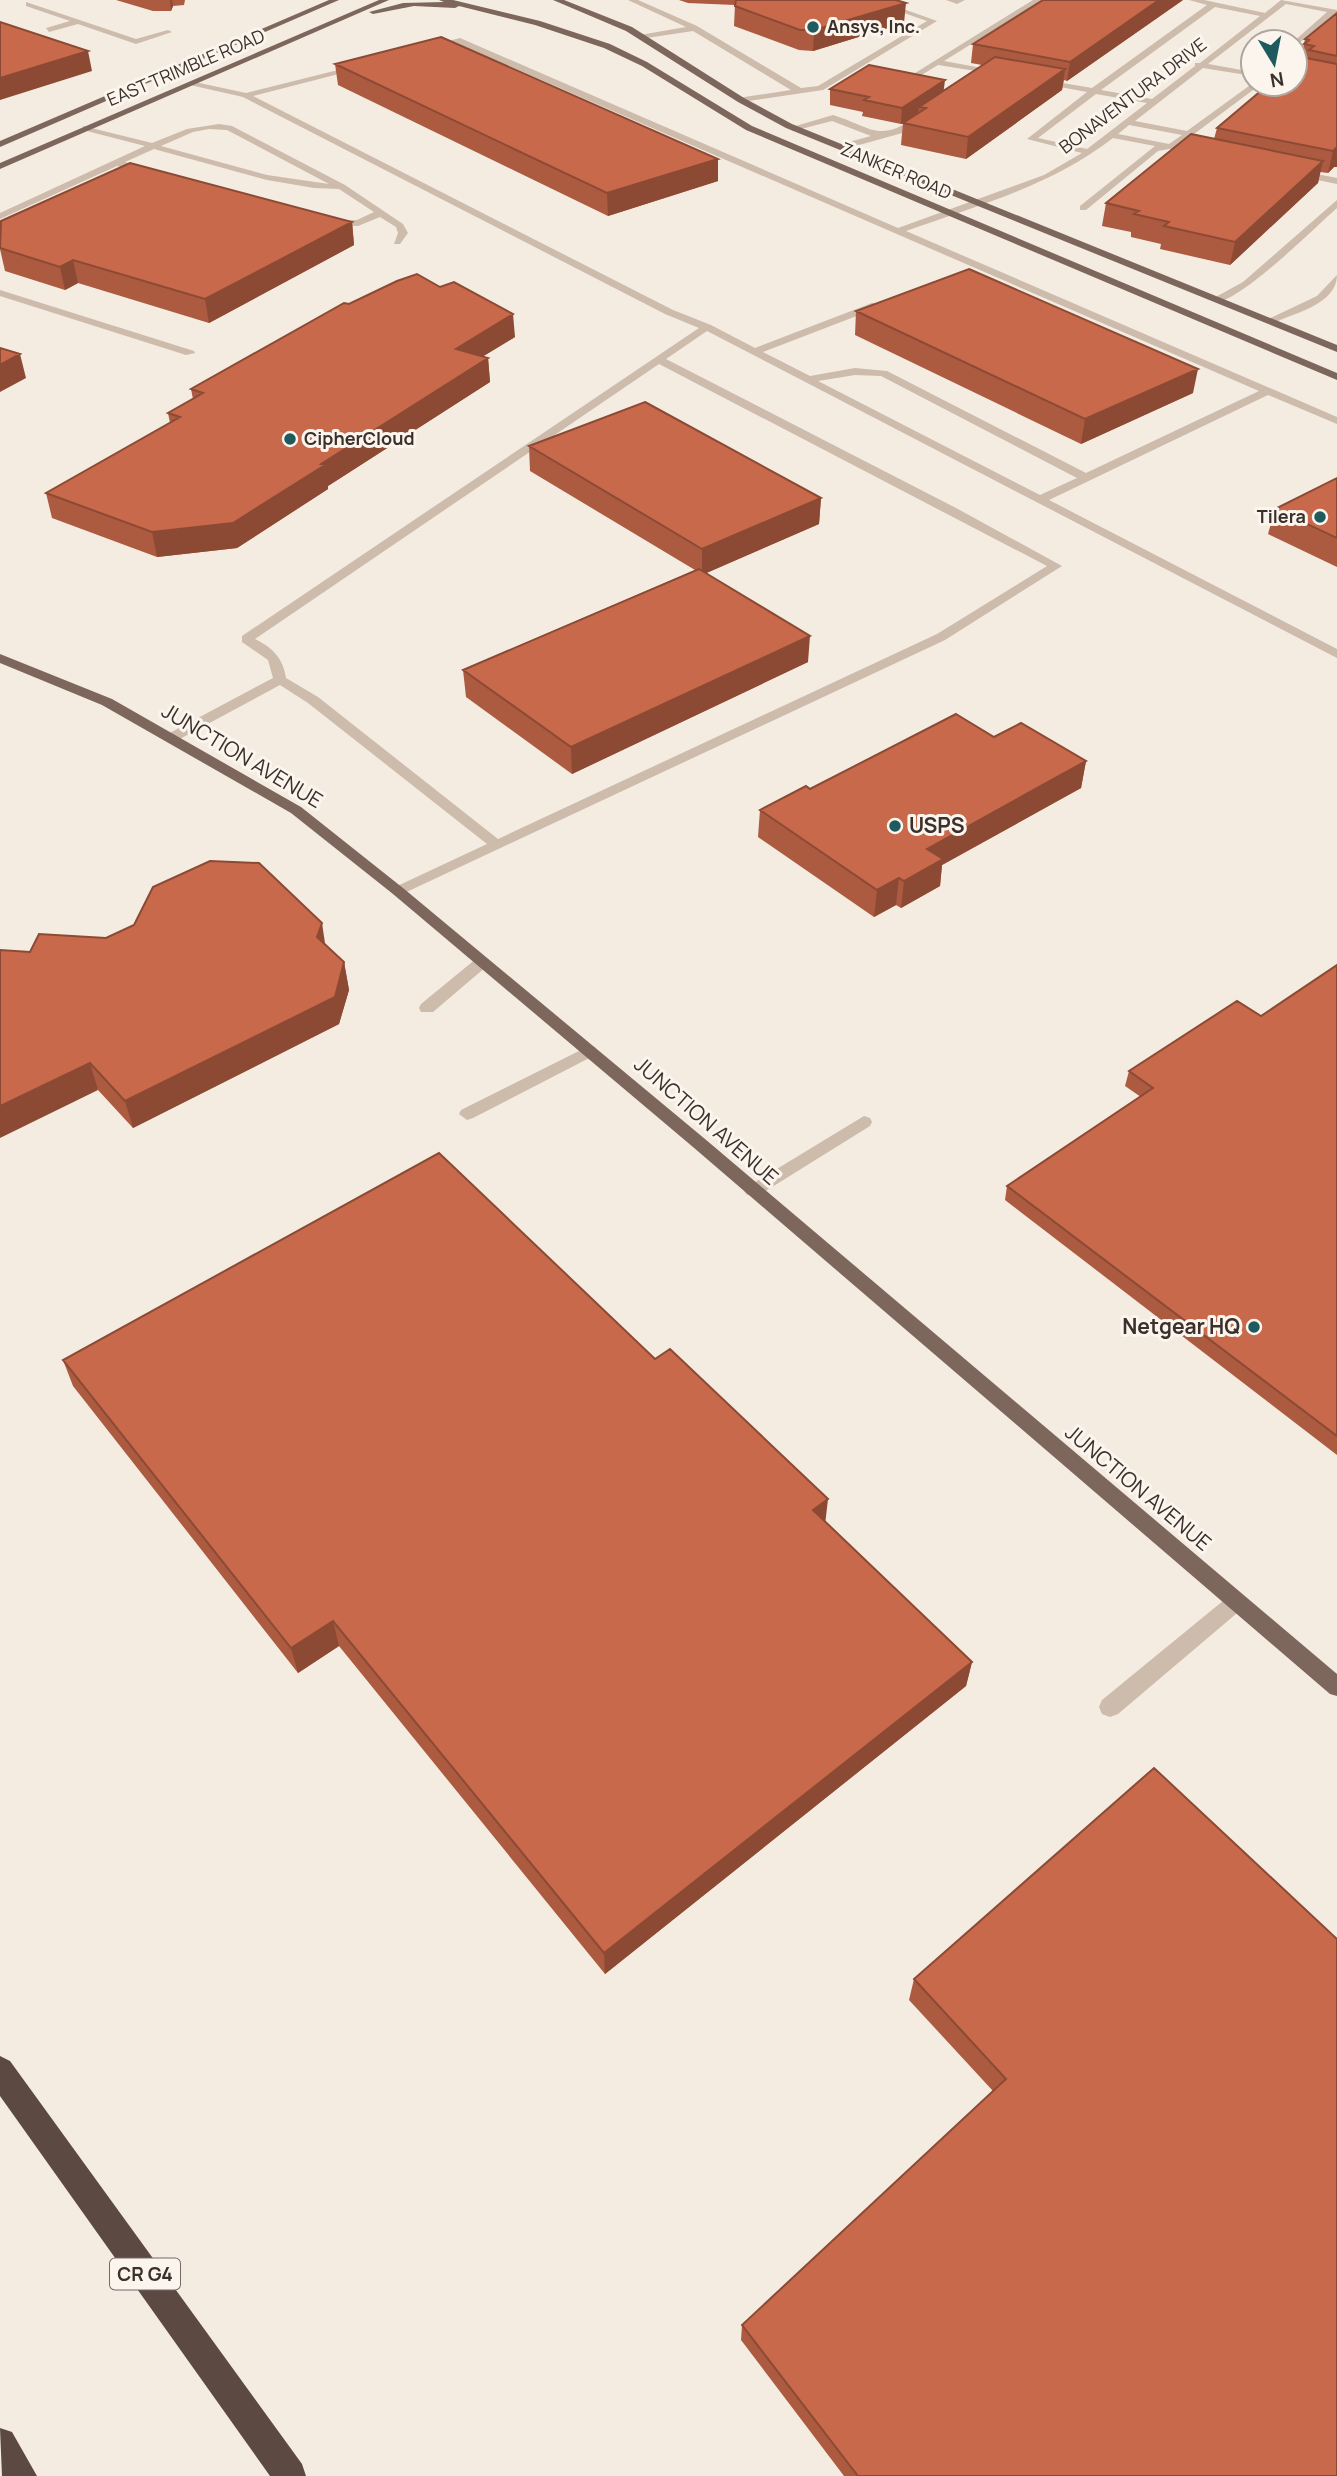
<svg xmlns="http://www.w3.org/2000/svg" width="1337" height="2476" viewBox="0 0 1337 2476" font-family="Manrope,sans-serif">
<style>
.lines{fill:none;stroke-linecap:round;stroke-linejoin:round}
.minor{fill:#cdbbac;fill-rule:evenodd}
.major{fill:#7d675c;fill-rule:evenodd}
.highway{fill:#5c4a42;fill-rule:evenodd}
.wall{fill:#ac5a40}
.shaded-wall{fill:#8c4a34}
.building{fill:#c8694b;stroke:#8c4a34;stroke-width:2}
.poi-dot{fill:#1f5a5e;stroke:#fbf5ee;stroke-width:2.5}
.labels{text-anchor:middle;stroke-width:6;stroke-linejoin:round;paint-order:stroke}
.far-poi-label{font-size:18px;font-weight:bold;fill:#3b302b;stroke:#fbf5ee;text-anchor:start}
.far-street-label{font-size:18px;fill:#3b302b;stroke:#fbf5ee}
.shield{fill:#fbf5ee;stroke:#756b66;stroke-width:2}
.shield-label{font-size:19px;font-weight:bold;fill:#3b302b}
.street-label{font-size:21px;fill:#3b302b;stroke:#fbf5ee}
.poi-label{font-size:21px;font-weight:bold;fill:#3b302b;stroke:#fbf5ee;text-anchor:start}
</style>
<rect width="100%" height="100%" fill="#f4ebe1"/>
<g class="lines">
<path class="minor" d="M628 0H638L697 26 801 88 818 86 927 21 867 0H878L937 21 823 90 741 102 738 98 791 90 693 31 640 39V35L686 27Z
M946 0H965L957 4Z
M1033 0H1042L944 61 998 71 1001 75 938 65 910 82V86L899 83Z
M1189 0H1204L1265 13 1281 0 1337 10V14L1295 46V42H1293L1327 12 1286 4 1208 64 1253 72V76L1203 68 1135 121 1187 131 1253 83 1261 84 1178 146 1200 150V154L1169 149 1158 151 1086 210H1080V206L1155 146 1113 138C1051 186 979 205 906 231L1337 417V424L1268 395 1049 500 1337 649V658L707 331 666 359 956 508 1062 566 945 640 398 896 393 894 391 891 393 888 487 844 308 703 280 685 176 741H166V735L273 678 268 660 242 642V636L699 328 665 314 243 97 190 85V81L246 93 362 64V68L253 96 673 310 711 325 755 348 872 303H880V307L763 352 810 376 855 368 887 371 1086 473 1259 391 456 43 430 49 426 47 460 38 898 228 1044 175 1082 153 1027 139 1087 92 1039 83V79L1092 88 1207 5ZM1215 7 1260 16 1200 63H1195V66L1152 99 1101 90ZM1096 94 1147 103 1087 149 1038 138ZM1129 125 1182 135 1169 144 1118 134ZM659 364 1047 566 937 634 498 839 318 697 286 678C283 658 273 648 255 639ZM855 375 881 376 1077 478 1040 495 818 381Z
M26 2 136 39 168 30 172 32 136 44 78 24 49 32 46 28 70 21 26 6Z
M833 115C874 128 878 143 918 116L925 118 906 132 841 150 838 145 871 136 832 121 793 131 789 128Z
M219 124 232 126 345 185 403 224 408 233 400 244H394L398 233 396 227 380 217 358 226 326 225V221L357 220 374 212 339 189 314 188 267 180 154 149 125 162 150 169V173L117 166 0 219V213L145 146 83 130V126L152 143 187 129ZM209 129 227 130 329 184 267 175 161 146 193 132Z
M1296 170 1337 178V184L1293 175 1292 173Z
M1337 200V208C1315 227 1239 304 1214 302V298L1243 282Z
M1337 275C1337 304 1295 313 1273 323L1264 321 1317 296Z
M0 290 194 351 195 353 186 355 0 296Z
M482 957 490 962 487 966 433 1012H421L419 1008 421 1004 477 958Z
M589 1046 595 1047 597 1051 595 1055 473 1118 467 1120 459 1114 461 1110Z
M864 1116 870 1118 872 1122 870 1126 759 1195H747L744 1191 747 1187Z
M1236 1593 1243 1596 1246 1602 1243 1608 1118 1714 1110 1717 1102 1714 1099 1707 1102 1700 1229 1596Z"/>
<path class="major" d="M329 0H339L0 147V141Z
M379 0H389L0 169V163Z
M439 0H453L540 21 610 44 647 62 752 126 1337 373V380L746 130 642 66 604 48 535 25 459 6 455 8 414 6 373 14 369 12 403 3 444 2Z
M553 0H564L632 27 744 98 792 124 1337 345V352L786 128 738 102 626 31Z
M0 654 112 699 301 807 403 888 705 1139 1337 1674V1696L1330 1694 693 1147 393 894 291 813 102 705 0 663Z"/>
<path class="highway" d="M0 2056 10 2061 302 2464 306 2476H270L0 2096Z
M0 2428 12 2432 37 2476H2Z"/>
</g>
<path class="wall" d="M116 0H185L184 5 173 6 171 11H153Z
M679 0H896L904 23 813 51 799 50 734 26 735 5 688 3Z
M1183 0 1067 81 1064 80 1062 90 966 159 901 145 903 123 918 113 901 124 862 116 863 112 830 105V89L944 90 982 65 971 63 973 44Z
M1337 13V167H1334L1328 173 1320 172 1318 183 1230 265 1160 249 1161 244 1131 237V232L1102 226 1106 203 1214 139 1217 128 1301 57 1305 39Z
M335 64 718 181 608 216 338 85Z
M1 221 352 222 354 245 209 323 78 283 65 290 5 271 0 249Z
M856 311 1193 393 1081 444 855 335Z
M515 337 482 357 488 358 490 382 328 486V489L237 548 157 557 52 518 46 493 170 423 168 413 193 399 191 389Z
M529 446 821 498 819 524 706 573 808 662 572 774 466 697 463 670 695 570 530 471Z
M1337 478V567L1268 534 1275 509Z
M994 737 1086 761 1081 788 942 865 940 886 901 908 896 905 874 917 758 837 760 810 810 789Z
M106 938 326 945 344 962 349 990 339 1024 133 1128 98 1090 30 952Z
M1337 965V1455L1005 1200 1007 1186 1141 1097 1125 1086 1129 1071 1261 1016Z
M63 1360 826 1522 972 1662 966 1686 605 1974 339 1646 298 1673 73 1386Z
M1154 1768 1337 2476H844L741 2340 742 2325 993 2091 909 2000 914 1979Z"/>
<path class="shaded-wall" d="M170 0H172L173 6 171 11Z
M1159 0H1183L1067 81 1070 62Z
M906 3 904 23 813 51 814 30Z
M88 51 92 71 0 100V78Z
M1065 69 1062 90 966 159 968 137Z
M945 80 943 96 919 107 918 113 901 124 902 108Z
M1337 147V167H1334L1328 173 1333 151Z
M718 159V181L608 216 607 193Z
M1323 161 1318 183 1230 265 1235 242Z
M352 222 354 245 209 323 205 299Z
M73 260 78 283 65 290 60 267Z
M513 314 515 337 457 372 456 349Z
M0 347 4 362 20 354 26 378 0 392Z
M488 358 490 382 328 486V489L237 548 157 557 152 532 321 464Z
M1198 369 1193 393 1081 444 1085 419Z
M821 498 819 524 702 575V549Z
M810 636 808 662 572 774 571 747Z
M1086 761 1081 788 942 865 940 886 901 908 904 881 927 849Z
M899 878 896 905 874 917 877 890Z
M322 923 326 950 317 937Z
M344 962 349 990 339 1024 133 1128 125 1101Z
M90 1063 98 1090 0 1138V1106Z
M828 1499 825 1525 813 1510Z
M333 1621 339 1646 298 1673 291 1648Z
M972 1662 966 1686 605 1974 604 1953Z"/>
<path class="building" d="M736 0H896L906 3 814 30H800L735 6Z
M1043 0H1159L1070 62 973 44Z
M1337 13V56L1309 50 1314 46 1304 44 1309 40 1305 39Z
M0 22 88 51 0 78Z
M441 37 718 159 607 193 335 64Z
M995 57 1065 69 968 137 903 123 926 108 919 107Z
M1301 57 1337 64V147L1333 151 1217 128 1269 84H1295V62Z
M869 65 945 80 902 108 864 100 869 97 830 89Z
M1191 134 1323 161 1235 242 1164 226 1169 222 1134 214 1139 211 1106 203Z
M130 163 352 222 205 299 73 260 60 267 0 248 1 221Z
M969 269 1198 369 1085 419 856 311Z
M417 274 440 287 454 282 513 314 456 349 488 358 321 464 325 465 233 523 152 532 46 493 180 417 168 413 203 393 191 389 344 303 349 304 397 281Z
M0 348 20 354 0 365Z
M645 402 821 498 702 549 529 446Z
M1337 478V538L1275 509Z
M699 569 810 636 571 747 463 670Z
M956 714 994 737 1021 723 1086 761 927 849 943 859 904 881 899 878 877 890 760 810 806 786 810 789Z
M210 861 259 863 322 923 317 937 344 962 335 997 125 1101 90 1063 0 1106V950L30 952 39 934 106 938 134 925 153 887Z
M1337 965V1436L1007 1186 1153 1088 1129 1071 1237 1001 1261 1016Z
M439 1153 655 1359 670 1349 828 1499 813 1510 972 1662 604 1953 333 1621 291 1648 63 1360Z
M1154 1768 1337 1939V2476H858L742 2325 1006 2079 914 1979Z"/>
<g class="poi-dot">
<circle cx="813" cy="27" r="7"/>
<circle cx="290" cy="439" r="7"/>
<circle cx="1320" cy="517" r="7"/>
<circle cx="895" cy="826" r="7"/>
<circle cx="1254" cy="1327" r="7"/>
</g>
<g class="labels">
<g class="far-poi-label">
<text x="827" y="33">Ansys, Inc.</text>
<text x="304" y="445">CipherCloud</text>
<text x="1306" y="523" text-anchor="end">Tilera</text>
</g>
<g class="far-street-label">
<text transform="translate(186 68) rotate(-23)" y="6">EAST TRIMBLE ROAD</text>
<text transform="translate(1133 96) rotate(-37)" y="6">BONAVENTURA DRIVE</text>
<text transform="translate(896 171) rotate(23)" y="6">ZANKER ROAD</text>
</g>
<rect class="shield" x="110" y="2258.5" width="70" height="31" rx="5"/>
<g class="shield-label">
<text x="145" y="2281">CR G4</text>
</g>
<g class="street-label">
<text transform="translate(242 756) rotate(31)" y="7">JUNCTION AVENUE</text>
<text transform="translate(706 1121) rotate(41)" y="7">JUNCTION AVENUE</text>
<text transform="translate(1138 1488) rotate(40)" y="7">JUNCTION AVENUE</text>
</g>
<g class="poi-label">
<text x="909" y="833">USPS</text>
<text x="1240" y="1334" text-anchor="end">Netgear HQ</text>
</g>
</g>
<g transform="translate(1274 63) rotate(170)"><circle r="33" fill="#fbf5ee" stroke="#aea6a0" stroke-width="2"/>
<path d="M0-5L12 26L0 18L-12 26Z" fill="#1f5a5e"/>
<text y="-10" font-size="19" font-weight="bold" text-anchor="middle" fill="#3b302b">N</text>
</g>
</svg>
